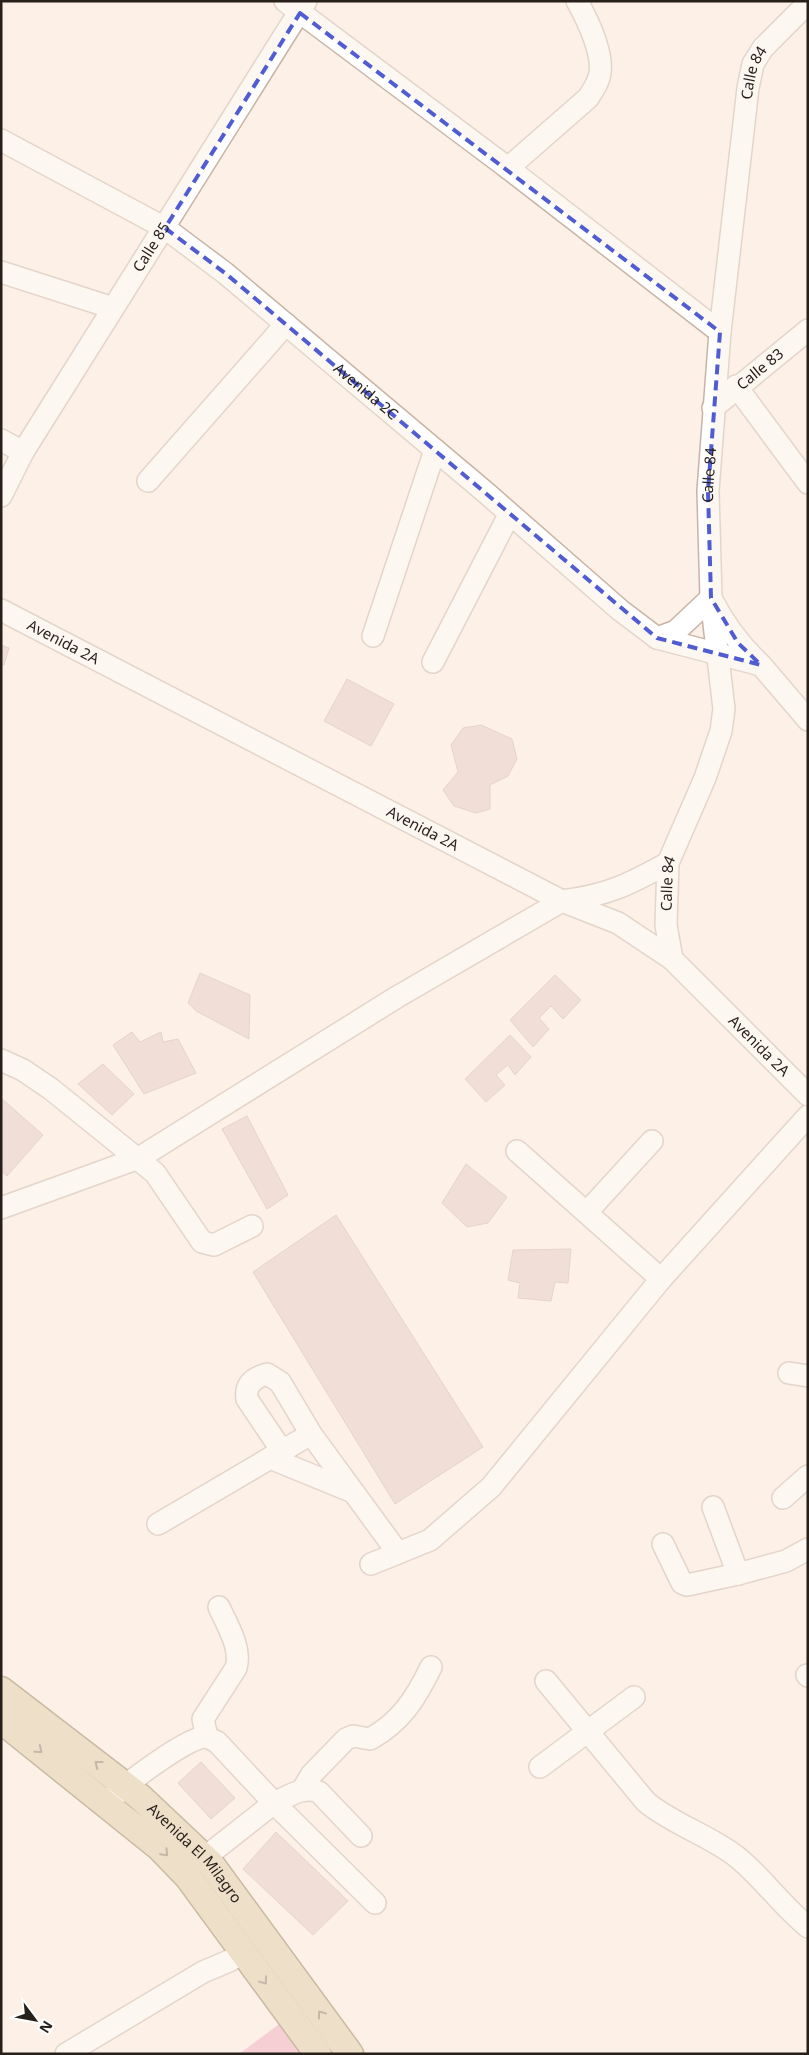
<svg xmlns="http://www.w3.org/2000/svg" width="809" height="2055" viewBox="0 0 809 2055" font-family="'Noto Sans',sans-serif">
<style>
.green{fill:#efa7bc}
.building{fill:#e2c8c4;stroke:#c9b0ac}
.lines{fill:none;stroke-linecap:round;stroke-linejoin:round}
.minor-casing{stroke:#c8b4a6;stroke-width:24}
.major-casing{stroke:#8d774b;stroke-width:29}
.minor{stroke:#fff;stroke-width:21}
.major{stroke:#dccaa3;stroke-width:26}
.oneway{stroke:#81745e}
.marked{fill:none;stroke:#505cd2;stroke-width:4;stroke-dasharray:10 6;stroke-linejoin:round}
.labels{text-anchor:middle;stroke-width:4.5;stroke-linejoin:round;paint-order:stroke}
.street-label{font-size:15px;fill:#261f1a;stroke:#fff}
</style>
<rect width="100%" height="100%" fill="#fcf0e7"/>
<path class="green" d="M290 2016 318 2054H239Z"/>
<path class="building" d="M1 645 9 648 4 665H1Z
M347 679 394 704 371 746 324 721Z
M481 725 512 739 517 759 508 776 490 785V809L476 813 454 806 443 790 458 772 451 745 463 728Z
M200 973 250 995 249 1039 196 1011 188 1003Z
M555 975 581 1000 563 1019 551 1006 539 1018 549 1029 533 1047 510 1020Z
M132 1032 140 1042 161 1032 163 1042 178 1039 196 1073 144 1094 113 1045Z
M510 1035 531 1057 515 1075 508 1065 496 1075 505 1085 486 1102 465 1079Z
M103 1064 134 1094 112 1115 78 1084Z
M1 1098 43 1135 7 1176 1 1171Z
M247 1116 288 1195 267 1209 222 1129Z
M466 1164 507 1197 488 1223 467 1227 442 1203Z
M336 1215 483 1447 395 1504 253 1272Z
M571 1249 568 1283 555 1282 551 1301 518 1298 520 1283 508 1280 513 1250Z
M201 1762 235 1798 211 1819 178 1783Z
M276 1832 348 1901 313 1935 243 1869Z"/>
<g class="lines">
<g class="minor-casing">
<g id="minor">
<path d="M285 1 508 168 720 332"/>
<path id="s1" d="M1 140 165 228 225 273 484 491 620 610 657 638 761 665 808 720"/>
<path d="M508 168 588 98C593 90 599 82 600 73 603 52 587 19 577 1"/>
<path d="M1 272 113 308"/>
<path d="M736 386 808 483"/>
<path id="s2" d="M713 408 808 330"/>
<path d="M1 440 23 452"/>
<path d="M148 481 286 324"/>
<path id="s3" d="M1 496 23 452 306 1"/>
<path id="s4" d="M1 610 562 901 618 923 672 959 808 1095"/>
<path d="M373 636 435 450"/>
<path d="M657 638 676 631 711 598C724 624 738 643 759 663"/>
<path d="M433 662 509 515"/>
<path id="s5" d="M672 959 666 925 668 863 705 778 721 731 724 709 711 598 708 491 720 332 748 88 753 64 763 48 808 3"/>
<path d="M1 1060 23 1070 51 1089 155 1173 202 1242 214 1245 252 1226"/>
<path d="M517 1151 661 1279"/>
<path d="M1 1208 139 1158 397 997 562 901C608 895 628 885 668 863"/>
<path d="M587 1212 652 1141"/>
<path d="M789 1373 808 1376"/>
<path d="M282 1451 247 1399C245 1385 253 1378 267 1374L280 1382 311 1434 398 1553 430 1540 491 1487 661 1279 808 1116"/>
<path d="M270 1458 353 1492"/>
<path d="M783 1498 808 1476"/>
<path d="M713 1507 738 1574 786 1561 808 1549"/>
<path d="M158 1524 311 1434"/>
<path d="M663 1544 682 1583 687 1585 738 1574"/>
<path d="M371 1564 398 1553"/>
<path d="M807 1675 808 1676"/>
<path d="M546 1681 646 1802C674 1825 709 1835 737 1857 763 1878 782 1906 808 1927"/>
<path d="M207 1737 203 1719 236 1668C242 1648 227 1625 219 1607"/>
<path d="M540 1767 634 1697"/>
<path d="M303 1789 312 1774 346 1739 353 1736 370 1739C401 1722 416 1698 431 1667"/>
<path d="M114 1796C126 1784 191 1734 207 1737 210 1738 214 1741 217 1742L274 1803 204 1858"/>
<path d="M361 1836 319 1792C303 1785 288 1797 274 1803L375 1903"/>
<path d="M66 2054 203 1972 229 1961 242 1953"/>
</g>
</g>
<g class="major-casing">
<g id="major">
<path id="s6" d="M1 1690 140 1797 210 1863 350 2054"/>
<path d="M1 1720 159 1847 188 1877 318 2054"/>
</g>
</g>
<use href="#minor" class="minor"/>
<use href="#major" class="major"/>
</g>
<defs><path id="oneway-chevron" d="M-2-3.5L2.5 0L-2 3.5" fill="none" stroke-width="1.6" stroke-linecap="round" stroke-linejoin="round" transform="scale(1.25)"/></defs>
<g class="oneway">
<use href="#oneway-chevron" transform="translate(39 1750) rotate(39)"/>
<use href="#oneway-chevron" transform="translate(98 1764) rotate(-142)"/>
<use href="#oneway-chevron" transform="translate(165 1853) rotate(46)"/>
<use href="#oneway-chevron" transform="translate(264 1981) rotate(53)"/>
<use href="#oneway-chevron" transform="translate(321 2014) rotate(-126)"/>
</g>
<path d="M0 0H809V2055H0ZM300 13 720 332 708 491 711 598 738 643 761 665 657 638 225 273 165 228Z" fill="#fcf0e7" fill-opacity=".55" fill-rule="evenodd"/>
<path class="marked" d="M300 13 720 332 708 491 711 598 738 643 761 665 657 638 225 273 165 228Z"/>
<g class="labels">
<g class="street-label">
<text dy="5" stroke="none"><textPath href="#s5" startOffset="901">Calle 84</textPath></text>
<text dy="5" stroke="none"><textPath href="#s3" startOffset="291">Calle 85</textPath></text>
<text dy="5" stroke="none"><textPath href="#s2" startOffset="61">Calle 83</textPath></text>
<text dy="5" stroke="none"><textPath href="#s1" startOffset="445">Avenida 2C</textPath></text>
<text dy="5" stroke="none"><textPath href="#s5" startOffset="496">Calle 84</textPath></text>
<text dy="5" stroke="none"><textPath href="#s4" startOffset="70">Avenida 2A</textPath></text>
<text dy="5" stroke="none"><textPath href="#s4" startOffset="475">Avenida 2A</textPath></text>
<text dy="5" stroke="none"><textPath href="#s5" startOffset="76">Calle 84</textPath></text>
<text dy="5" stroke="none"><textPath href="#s4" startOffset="880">Avenida 2A</textPath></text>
<text dy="5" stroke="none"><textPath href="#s6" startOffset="254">Avenida El Milagro</textPath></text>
</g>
</g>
<rect width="809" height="2055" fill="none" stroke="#261f1a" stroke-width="5"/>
<g transform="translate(35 2020) rotate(122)" stroke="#ffffff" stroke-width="4" paint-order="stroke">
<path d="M0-4L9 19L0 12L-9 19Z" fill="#261f1a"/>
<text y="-8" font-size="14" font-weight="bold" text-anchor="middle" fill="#261f1a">N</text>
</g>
</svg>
